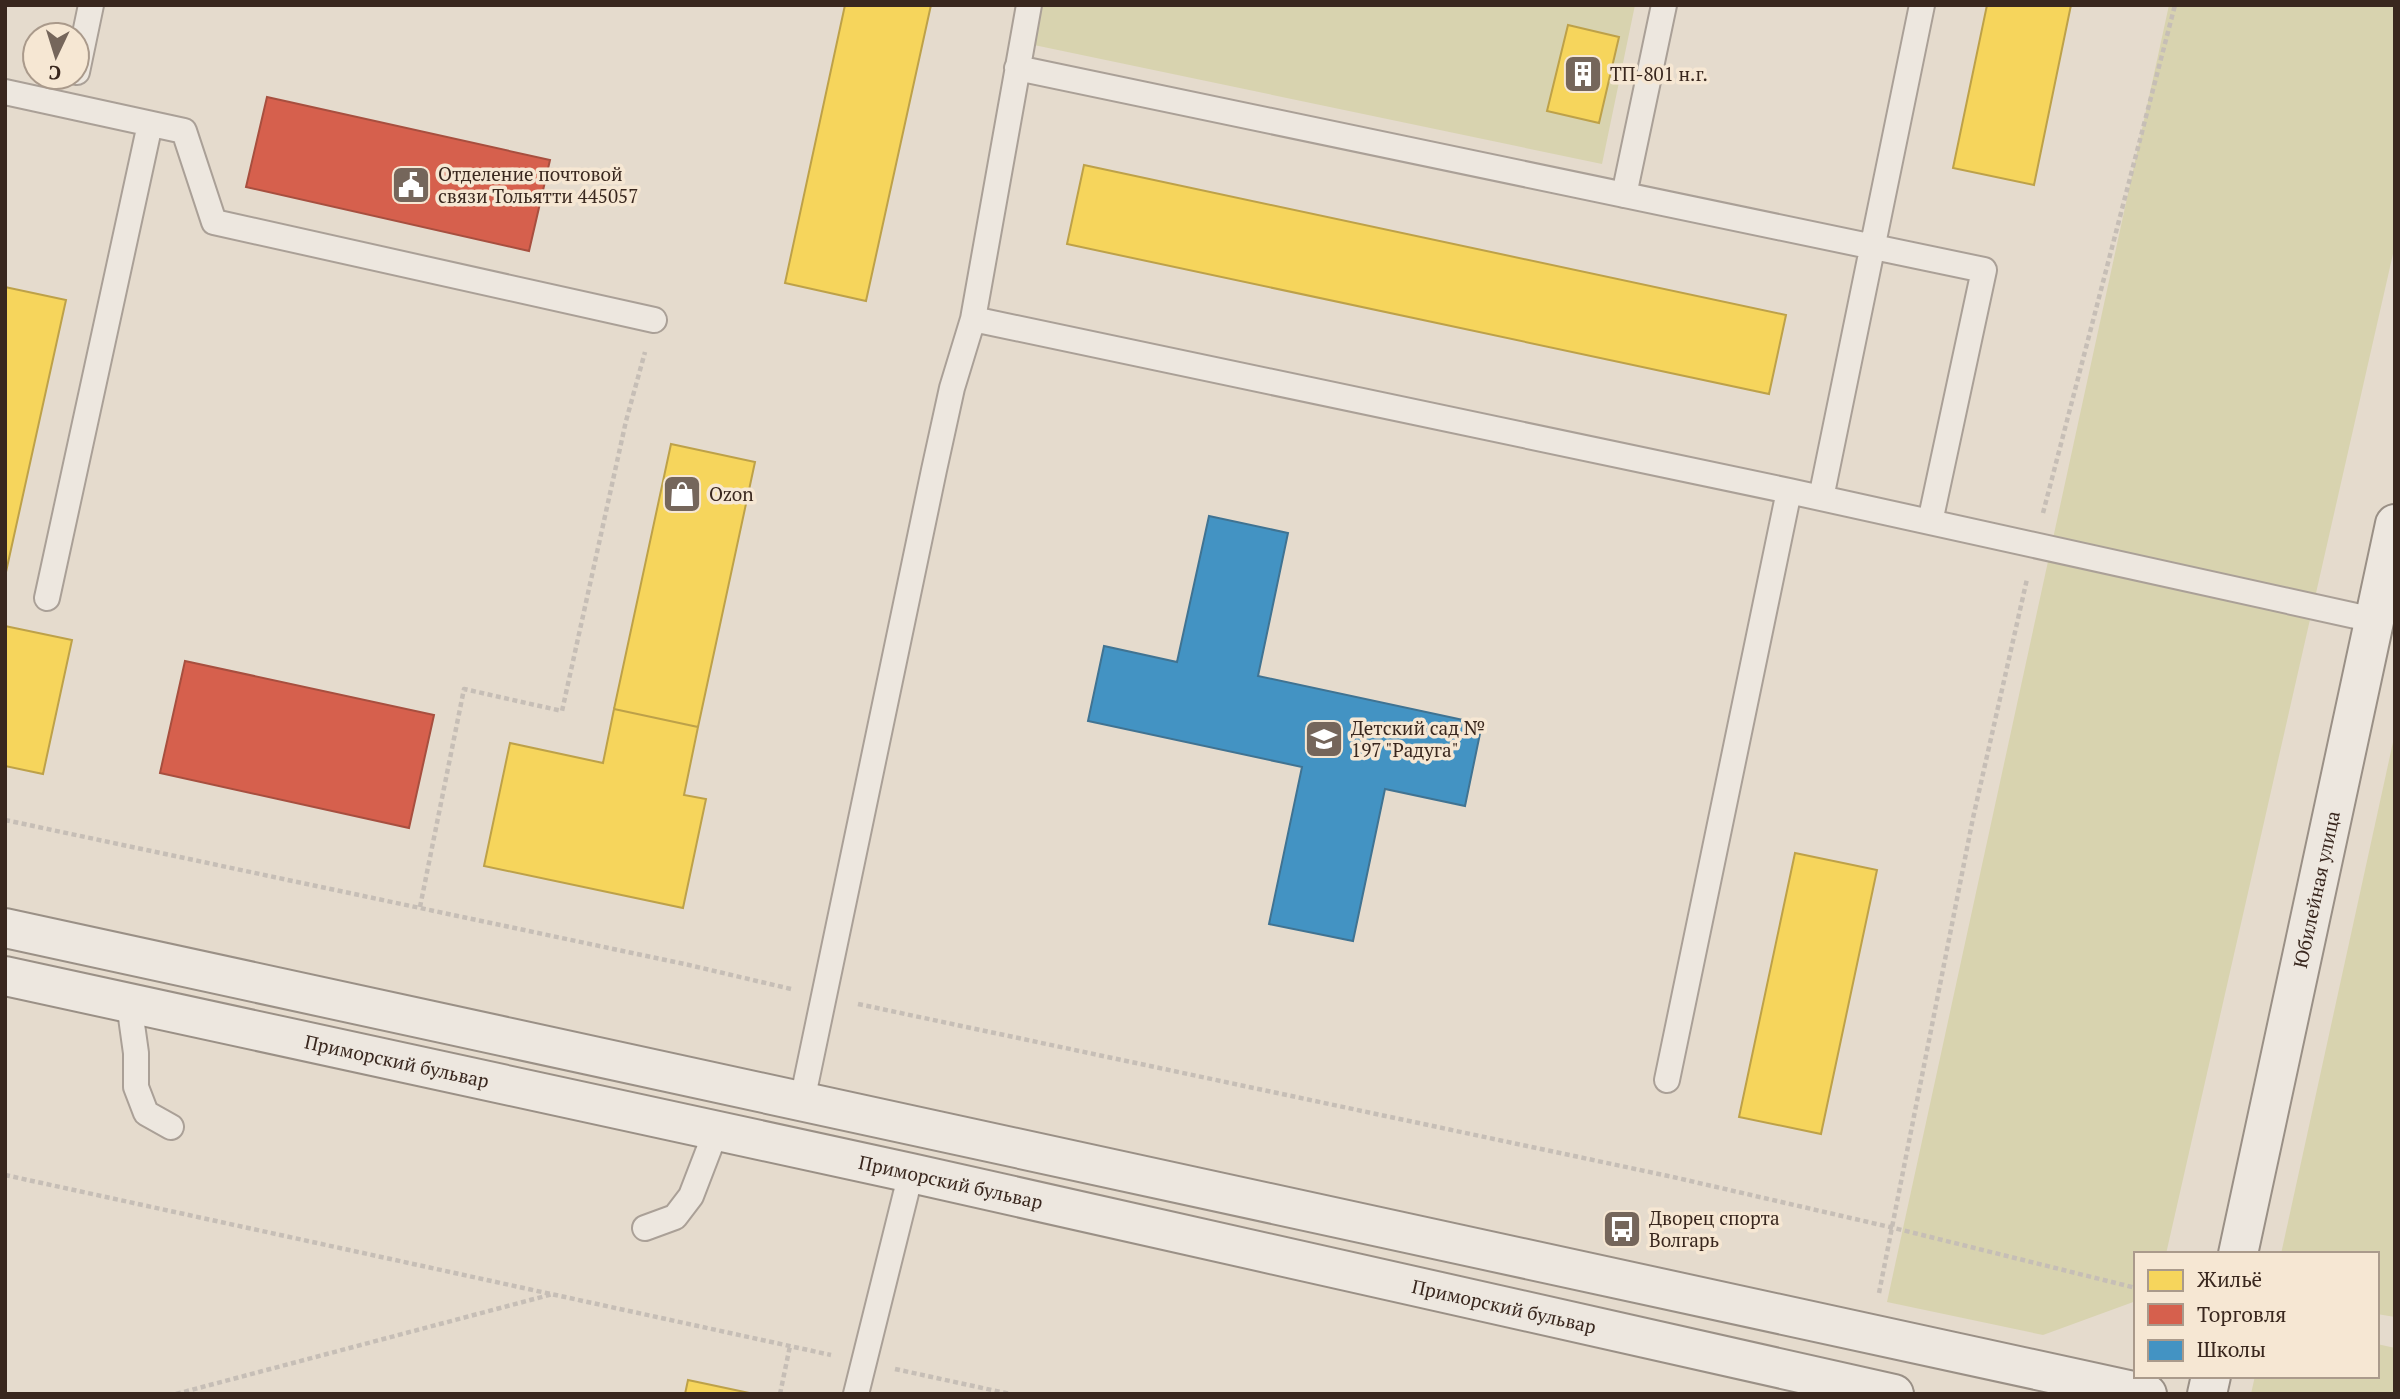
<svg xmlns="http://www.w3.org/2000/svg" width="2400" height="1399" viewBox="0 0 2400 1399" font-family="'PT Serif',serif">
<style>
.green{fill:#d8d3af}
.homes{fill:#f6d55c;stroke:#bda149;stroke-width:2}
.shops{fill:#d6604d;stroke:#a74f3f;stroke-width:2}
.schools{fill:#4393c3;stroke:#407392;stroke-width:2}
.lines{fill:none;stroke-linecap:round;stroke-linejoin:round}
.lane-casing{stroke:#aaa097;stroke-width:28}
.secondary-casing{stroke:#9a9086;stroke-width:42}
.path{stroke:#c6beb6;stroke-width:4.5;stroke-dasharray:5 3.5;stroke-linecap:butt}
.lane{stroke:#ede7df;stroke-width:24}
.secondary{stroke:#ede7df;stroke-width:38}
.labels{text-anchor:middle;stroke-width:7;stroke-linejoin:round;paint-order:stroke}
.poi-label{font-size:19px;fill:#39271e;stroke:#f6e7d3;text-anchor:start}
.street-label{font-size:19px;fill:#39271e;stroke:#f6e7d3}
</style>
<rect width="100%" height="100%" fill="#e5dbcd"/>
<path class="green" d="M1042 5H1635L1602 164 1034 45Z
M2169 5H2395V245L2166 1254H2136V1301L2043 1335 1887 1302Z
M2395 733V1317L2377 1314V1254H2281Z
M2377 1344 2395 1348V1394H2251L2255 1376H2377Z"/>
<path class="homes" d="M845 5H931L866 301 785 283Z
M1987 5H2071L2034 185 1953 168Z
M1568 25 1619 37 1599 123 1547 111Z
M1084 165 1786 315 1769 394 1067 244Z
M5 287 66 300 6 572H5Z
M671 444 755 462 698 727 614 709Z
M5 626 72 640 43 774 5 766Z
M614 709 698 727 684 795 706 799 683 908 484 866 510 743 603 763Z
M1795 853 1877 870 1821 1134 1739 1117Z
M688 1380 754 1394H685Z"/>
<path class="shops" d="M267 97 550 160 529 251 246 187Z
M185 661 434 715 409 828 160 773Z"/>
<path class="schools" d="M1209 516 1288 533 1258 676 1482 724 1465 806 1385 789 1353 941 1269 924 1302 767 1088 721 1104 646 1177 662Z"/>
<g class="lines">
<g class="lane-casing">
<path id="lane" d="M1017 68 1984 270 1930 522
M77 72 91 5
M5 92 184 131 214 222 654 320
M1624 195 1664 5
M973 319 1789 491 2374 620
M1821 498 1922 5
M47 598 150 124
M129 1003 136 1053V1087L146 1113 171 1127
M1667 1080 1789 491
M802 1101 934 470 952 388 973 319 1029 5
M645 1228 675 1217 691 1196 716 1131
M856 1394 911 1173"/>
</g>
<g class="secondary-casing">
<g id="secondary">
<path d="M5 928 2147 1394"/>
<path id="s1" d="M5 976 911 1173 1894 1394"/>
<path id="s2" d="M2238 1254 2395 524"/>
<path d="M2207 1394 2211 1376"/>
</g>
</g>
<path class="path" d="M2043 513 2175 5
M5 820 689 965 791 989
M420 907 464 689 562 711 626 421 645 352
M858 1004 1673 1177 1894 1228 2136 1288
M5 1175 831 1355
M1879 1293 1973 818 2027 579
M895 1369 1010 1394
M176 1394 553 1294
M780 1394 790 1346"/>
<use href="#lane" class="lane"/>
<use href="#secondary" class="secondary"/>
</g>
<defs>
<g id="building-square" transform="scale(2.0125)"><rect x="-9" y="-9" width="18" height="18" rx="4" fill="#75665b" stroke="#f6e7d3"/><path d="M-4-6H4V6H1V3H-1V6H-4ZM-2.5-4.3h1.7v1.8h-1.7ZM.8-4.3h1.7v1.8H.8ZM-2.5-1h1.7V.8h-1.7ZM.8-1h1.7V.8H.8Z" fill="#fff"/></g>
<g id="civic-square" transform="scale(2.0125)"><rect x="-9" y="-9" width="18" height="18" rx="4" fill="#75665b" stroke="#f6e7d3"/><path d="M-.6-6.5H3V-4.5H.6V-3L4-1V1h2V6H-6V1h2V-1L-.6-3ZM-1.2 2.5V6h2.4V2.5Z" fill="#fff"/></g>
<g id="shop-square" transform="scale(2.0125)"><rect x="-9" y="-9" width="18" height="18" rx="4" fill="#75665b" stroke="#f6e7d3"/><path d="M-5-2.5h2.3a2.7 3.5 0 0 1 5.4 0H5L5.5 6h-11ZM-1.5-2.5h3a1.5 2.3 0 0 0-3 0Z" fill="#fff"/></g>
<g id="school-square" transform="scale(2.0125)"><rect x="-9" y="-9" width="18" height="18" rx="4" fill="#75665b" stroke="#f6e7d3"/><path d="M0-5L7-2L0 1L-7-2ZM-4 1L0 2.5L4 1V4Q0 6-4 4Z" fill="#fff"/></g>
<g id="bus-square" transform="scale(2.0125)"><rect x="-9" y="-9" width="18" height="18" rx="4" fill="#75665b" stroke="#f6e7d3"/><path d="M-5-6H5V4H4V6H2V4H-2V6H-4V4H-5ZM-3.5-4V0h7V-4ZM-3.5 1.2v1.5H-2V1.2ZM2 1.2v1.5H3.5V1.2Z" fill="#fff"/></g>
</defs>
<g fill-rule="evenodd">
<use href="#building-square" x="1583" y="74"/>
<use href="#civic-square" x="411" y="185"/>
<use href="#shop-square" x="682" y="494"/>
<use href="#school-square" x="1324" y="739"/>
<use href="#bus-square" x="1622" y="1229"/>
</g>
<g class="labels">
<g class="poi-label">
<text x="1610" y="81">ТП-801 н.г.</text>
<text x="438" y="181">Отделение почтовой<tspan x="438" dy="22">связи Тольятти 445057</tspan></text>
<text x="709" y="501">Ozon</text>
<text x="1351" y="735">Детский сад №<tspan x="1351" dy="22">197 "Радуга"</tspan></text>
<text x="1649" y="1225">Дворец спорта<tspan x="1649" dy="22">Волгарь</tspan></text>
</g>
<g class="street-label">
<text dy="7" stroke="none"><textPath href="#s2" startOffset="373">Юбилейная улица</textPath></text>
<text dy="7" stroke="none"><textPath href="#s1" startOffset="401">Приморский бульвар</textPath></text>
<text dy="7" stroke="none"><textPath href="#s1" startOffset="968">Приморский бульвар</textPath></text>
<text dy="7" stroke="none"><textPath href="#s1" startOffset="1535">Приморский бульвар</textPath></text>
</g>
</g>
<rect width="2400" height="1399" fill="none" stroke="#39271e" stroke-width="14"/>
<rect x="2134" y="1252" width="245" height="126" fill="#f6e7d3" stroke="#aa9a8b" stroke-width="2"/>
<rect x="2148" y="1270" width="35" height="21" fill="#f6d55c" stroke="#aa9a8b" stroke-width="2"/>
<text x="2197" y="1287" font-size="21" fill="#39271e">Жильё</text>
<rect x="2148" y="1304" width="35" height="21" fill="#d6604d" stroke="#aa9a8b" stroke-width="2"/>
<text x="2197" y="1322" font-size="21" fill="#39271e">Торговля</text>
<rect x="2148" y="1340" width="35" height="21" fill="#4393c3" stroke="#aa9a8b" stroke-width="2"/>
<text x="2197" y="1357" font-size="21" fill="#39271e">Школы</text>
<g transform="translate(56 56) rotate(184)"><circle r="33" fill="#f6e7d3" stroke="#aa9a8b" stroke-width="2"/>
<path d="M0-5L12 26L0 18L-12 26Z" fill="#75665b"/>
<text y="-10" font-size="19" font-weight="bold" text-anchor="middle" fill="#39271e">С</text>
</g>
</svg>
